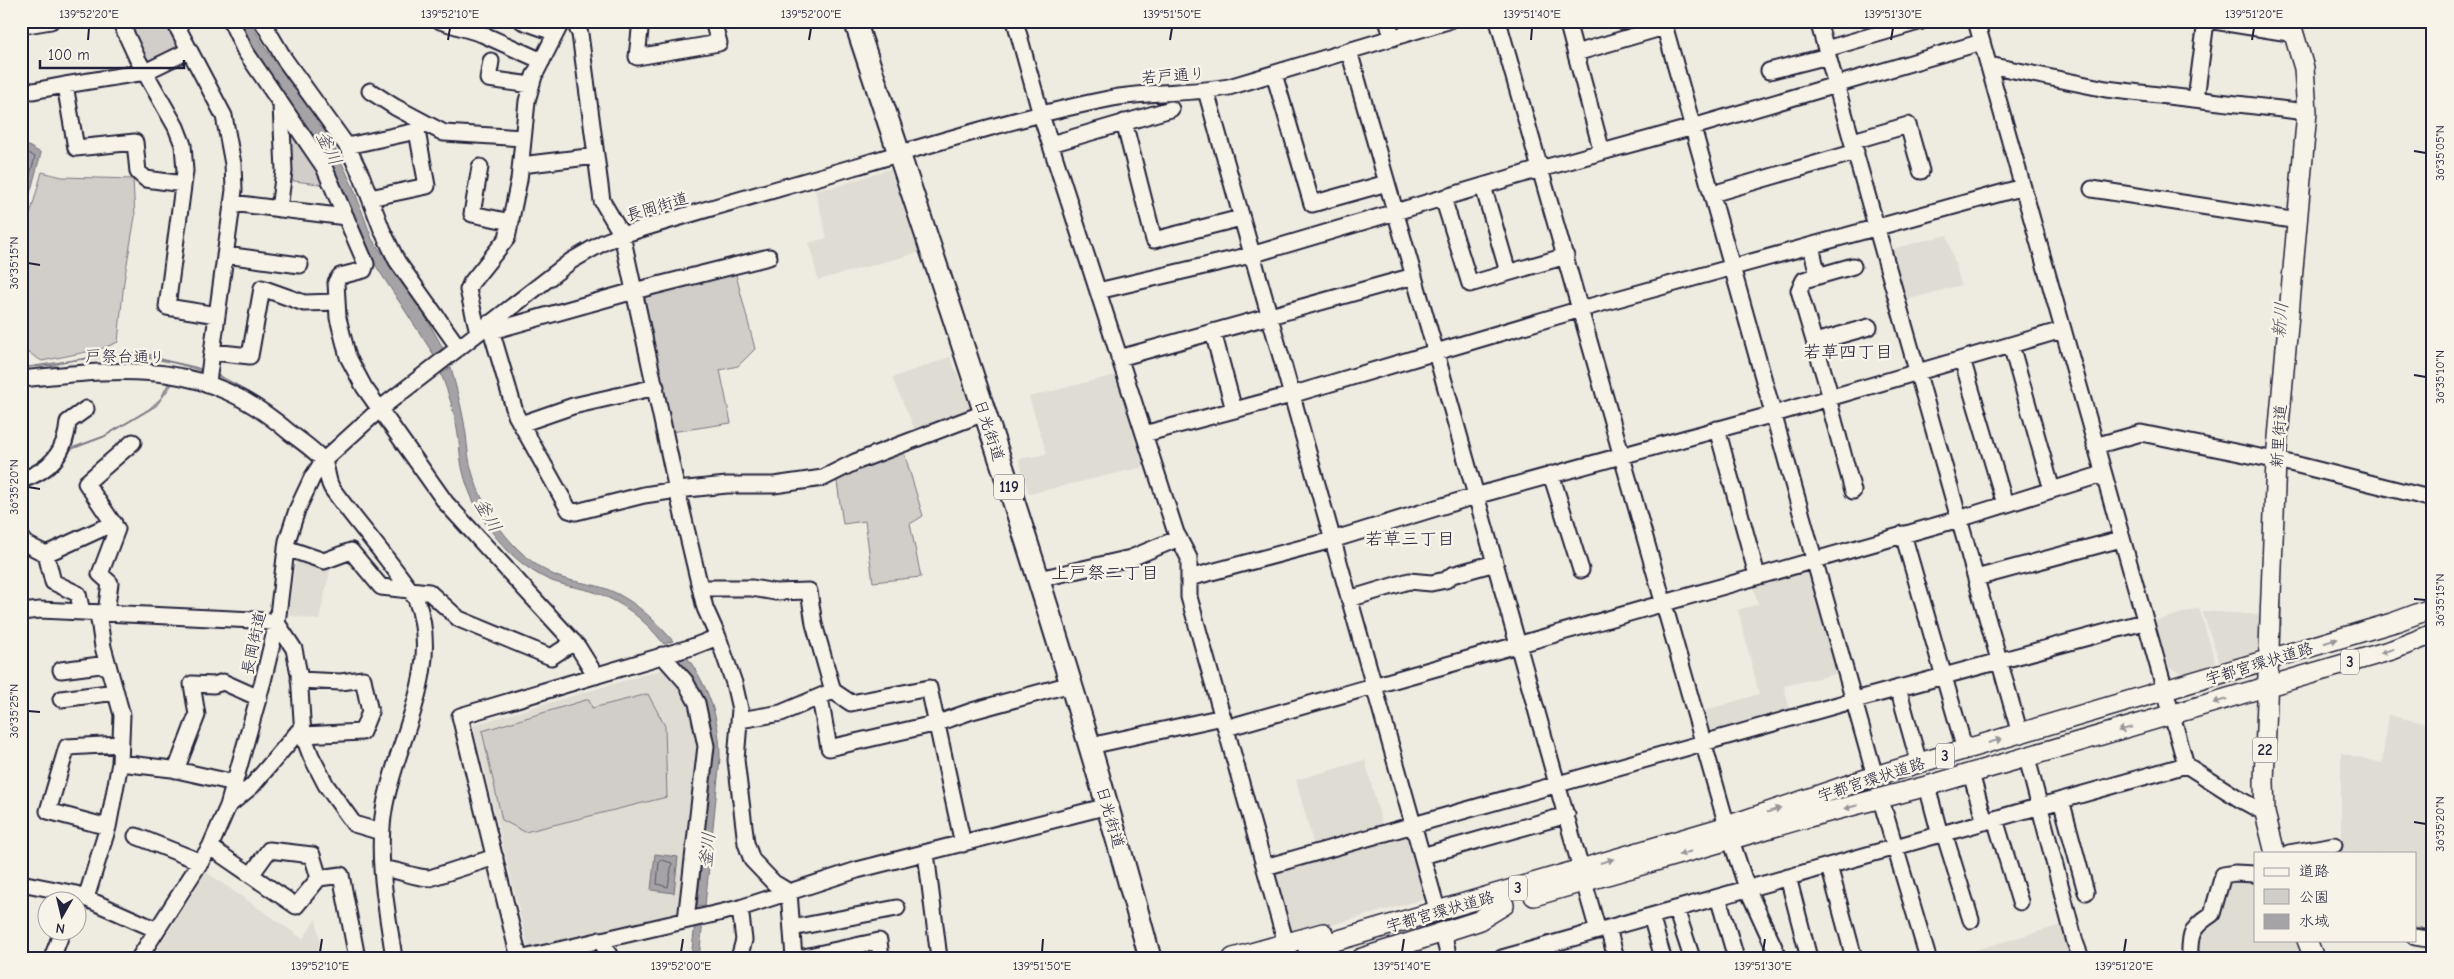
<svg xmlns="http://www.w3.org/2000/svg" width="2454" height="979" viewBox="0 0 2454 979" font-family="'Comic Neue','Klee One',sans-serif">
<style>
.built{fill:#dfdcd4}
.green{fill:#d1cdc9;stroke:#7a7882}
.water{fill:#a6a3a6;stroke:#716f7b}
.lines{fill:none;stroke-linecap:round;stroke-linejoin:round}
.shore{stroke:#575666;stroke-width:1}
.stream{stroke:#716f7b;stroke-width:3}
.minor-casing{stroke:#22223b;stroke-width:19}
.major-casing{stroke:#22223b;stroke-width:22}
.highway-casing{stroke:#22223b;stroke-width:25}
.minor{stroke:#f7f3e8;stroke-width:15}
.major{stroke:#f7f3e8;stroke-width:19}
.highway{stroke:#f7f3e8;stroke-width:21}
.oneway{fill:#97959a}
.ticks{fill:none;stroke:#22223b;stroke-width:2}
.labels{text-anchor:middle;stroke-width:5;stroke-linejoin:round;paint-order:stroke}
.shield{fill:#f7f3e8;stroke:#62616f;stroke-width:1}
.shield-label{font-size:15px;font-weight:bold;fill:#22223b}
.street-label{font-size:16px;fill:#22223b;stroke:#f7f3e8}
.water-label{font-size:18px;font-style:italic;fill:#504f60;stroke:#f7f3e8}
.neighbourhood-label{font-size:18px;fill:#22223b;stroke:#f7f3e8}
.neatline{fill:none;stroke:#22223b;stroke-width:2}
.ticks-label{font-size:12px;text-anchor:middle;fill:#22223b}
</style>
<rect width="100%" height="100%" fill="#eeebe1"/>
<filter id="ink" filterUnits="userSpaceOnUse"><feTurbulence type="fractalNoise" baseFrequency=".02" numOctaves="2"/><feDisplacementMap in="SourceGraphic" scale="10" xChannelSelector="R" yChannelSelector="G"/><feConvolveMatrix kernelMatrix="1 2 1 2 8 2 1 2 1" color-interpolation-filters="sRGB"/></filter>
<g filter="url(#ink)">
<path class="built" d="M892 168 921 252 818 280 809 243 827 238 815 190 835 187Z
M1947 235 1961 285 1899 302 1884 251Z
M950 357 974 414 917 434 892 378Z
M1119 374 1147 466 1029 494 1019 459 1047 454 1029 397Z
M296 558 331 566 319 620 288 615Z
M1812 570 1840 673 1784 686 1791 715 1707 737 1700 712 1759 694 1738 610 1758 604 1752 583Z
M2199 608 2216 664 2183 674 2166 666 2153 622Z
M2202 611 2265 615 2263 643 2255 653 2220 663Z
M664 669 686 696 696 727 699 767 681 915 529 950 473 725Z
M2388 715 2433 725V929L2415 926V853H2341V753L2382 763Z
M1365 760 1385 836 1410 830 1428 898 1289 937 1271 869 1317 857 1296 780Z
M206 872 303 939 316 919 323 958H152Z
M2225 878 2255 879V940H2298L2306 958H2196L2195 941Z
M2065 924 2076 958H1947Z"/>
<path class="green" d="M128 21H169L181 50 147 65Z
M285 124 292 126 327 185 286 180Z
M42 172 62 177 133 179 135 217 124 281 118 342 101 349 42 361 21 348V247Z
M734 267 755 349 738 366 720 370 731 423 671 432 640 286Z
M903 449 923 516 910 524 921 577 873 582 865 521 843 524 836 475Z
M648 694 665 726 667 797 525 832 502 820 482 731 589 699 592 708Z"/>
<path class="water" d="M237 21H250L265 48 329 136 353 187 372 239 417 302 443 348 434 355 363 246 331 165 314 136 257 59Z
M21 142 41 153 21 227Z
M120 353 154 355 164 360 195 367 220 376 241 387C226 385 210 373 195 369 145 353 113 355 62 362L56 365 28 367Z
M451 367C455 385 461 404 464 422 467 436 467 451 470 464 480 508 512 554 552 574 566 581 583 582 597 586 628 594 652 617 673 641L664 644C644 619 622 601 591 591 576 587 560 585 547 579 505 559 471 512 462 467 459 454 460 441 457 429 454 410 448 392 441 374Z
M169 382 173 383 156 406 104 437 67 451 59 460 54 473 43 477 54 472 58 460 66 450 104 436 149 409 161 398Z
M684 653C708 685 720 718 720 758L705 906 697 907 711 765 699 693 688 673 673 656Z
M655 854 678 857 674 893 651 890Z
M703 921 699 958H691L695 923Z"/>
<g class="lines">
<path class="shore" d="M21 148 35 157 21 207
M662 860 672 863 668 887 657 884 659 862Z"/>
<path class="stream" d="M2302 28 2310 58
M2280 625V600
M2415 928 2433 931"/>
<g class="minor-casing">
<path id="minor" d="M120 21 138 60 176 127 183 145 185 171 167 307 217 315
M174 21 224 116 233 164 234 190 208 382
M231 21 245 51 324 167 366 264 364 270 340 276 336 282 338 318 348 357 364 387 446 503 578 647 596 676
M262 21 285 60 347 146 362 177 382 230 397 261 459 348
M440 21 482 34 542 61
M522 21 556 33
M574 21 580 34 602 201 622 235 677 490 705 608 718 637 734 683 740 709 736 760 746 843 752 860 774 883 789 892
M641 21 637 57 719 43 713 21
M1015 21 1041 115 1176 533 1189 558V597L1290 958
M1387 21 1393 38
M1498 21 1731 840 1747 888 1779 958
M1567 21 1602 152
M1663 21 1875 776
M1818 21 2020 734
M1976 21 2186 765 2241 800 2265 813
M2214 21 2295 34
M21 26 51 21
M1826 49 1922 21
M1349 51 1436 353 1581 869
M1576 53 1664 27
M491 61 488 79 531 85
M1989 65 2106 89 2307 112
M1769 71 1828 56
M1274 74 1312 204 1387 183
M21 89 33 91 65 85
M370 91 395 107 444 133 523 138
M1206 91 1435 902
M2196 99 2206 21
M1124 122 1154 240 1241 218
M1853 141 1908 125 1921 171
M1051 144 1171 109
M347 146 417 131 427 186 370 198
M521 165 596 156
M480 167 472 214 511 222
M183 184 146 179 138 172 135 142 76 148 65 85 145 72 188 51
M1483 186 1508 272
M2092 189 2298 221
M1712 194 1856 152
M1443 198 1470 284 1566 256
M232 203 346 217
M279 209 284 171 281 105
M1811 246 1818 276
M225 255 300 265
M1098 291 1251 255 1540 169 1693 127 1982 42
M489 323 516 415 569 510 576 512 644 495 677 490 727 485H774L823 478 855 462 984 413
M492 331 634 291 769 257
M478 332 468 290 471 283 507 238 519 180 527 101 534 76 562 21
M1213 332 1234 410
M1815 342 1869 327
M2011 345 2052 490
M212 352 250 356 262 288 304 303 337 302
M1119 358 1414 276
M1962 359 2005 504
M21 379C127 368 203 358 289 432 298 439 319 453 324 462 328 471 327 482 333 490 360 527 391 561 416 599 444 670 395 741 384 810 376 859 387 909 394 958
M1828 398 1853 491
M1831 398 1799 290 1804 280 1853 266
M521 424 573 406 656 387
M1717 429 1757 575
M1144 434 1291 395 1581 309 2023 187
M2095 446 2141 433 2294 464 2433 499
M1551 474 1581 570
M21 480C50 471 66 452 68 422L86 409
M1903 534 1965 750
M21 536 24 543 46 554 53 582 78 594 82 612
M286 548 324 561 351 551 381 587 429 592 459 619 551 657 574 642
M46 554 114 523
M1189 578 1332 540 1475 496 1774 414 2062 330
M1976 578 2121 539
M1039 579 1131 558 1179 538
M700 588H752L775 592 809 591 814 624 833 691 781 713 740 720
M1349 599 1409 581 1431 583 1446 580 1452 575 1495 563
M21 612 40 610 254 620 277 623 294 649 299 674 303 735 311 756 326 785 354 824 381 832
M106 613 110 583 100 574 117 529 86 483 133 442
M662 655 685 681 697 703 706 746 686 920
M61 670 108 664
M299 680 341 682 363 679 370 712 362 732 303 735
M1898 688 1919 763
M833 691 851 703 929 688 963 844
M820 698 829 748 938 723 972 711 1071 684
M61 699 116 692
M1226 728 1959 519 2103 474
M1090 746 1223 717
M2027 758 2075 942 2081 958
M120 763 172 769 235 783
M176 770 197 715 192 684 214 685 223 682 259 698
M1971 774 1985 822
M1927 786 1940 835
M1881 800 1928 958
M2061 800 2086 892
M228 806 252 786 302 727
M1995 819 2020 902
M108 827 48 811 67 747 121 744
M1944 833 1971 920
M136 836 201 862
M210 847 296 906 319 878 341 875 357 958
M926 853 939 958
M2289 853 2334 845
M1422 856 1567 815
M1829 866 1854 958
M1265 867 1855 700 2144 622
M382 869C399 869 413 878 430 878L495 857
M251 875 269 850 312 855 319 878
M1788 877 1809 958
M1584 882 1598 931
M21 883 76 894 157 930
M789 892 794 958
M1718 897 1736 958
M86 898 108 827 120 763 122 715 103 647 98 613
M1676 909 1692 958
M1651 916 1663 958
M792 928 897 908
M1608 928 1616 958
M1443 933 1449 958
M2415 937 2433 940
M600 940 611 958
M52 958 62 932
M139 958 210 847 228 806 263 681 277 623 287 541 297 510 312 478 323 461 381 408 571 261 604 242 622 235C700 210 779 189 857 166 941 141 1027 115 1113 98 1151 91 1190 94 1229 87L1448 21
M519 958 460 716 692 647 718 637
M524 958 740 908 857 870 1108 806
M739 958 744 940 740 908
M799 958 879 941 881 958
M1502 958 2186 765
M2190 958C2189 934 2192 927 2212 914L2223 875 2235 873 2255 874"/>
</g>
<g class="major-casing">
<path id="major" d="M2275 853 2265 813 2264 782 2276 460 2307 112 2304 68 2290 21
M1534 896 1805 818 1927 786 2392 650 2433 634
M2307 940 2314 958
M1308 949 1727 826 1875 776 2395 622 2433 608
M1233 958 1323 933
M1362 958 1478 921 1504 905"/>
</g>
<g class="highway-casing">
<path id="highway" d="M855 21C958 332 1065 642 1150 958"/>
</g>
<use href="#minor" class="minor"/>
<use href="#major" class="major"/>
<use href="#highway" class="highway"/>
</g>
<defs><path id="oneway-solid" d="M-6-.8H1V-3.2L6.5 0L1 3.2V.8H-6Z" transform="scale(1.25)"/></defs>
<g class="oneway">
<use href="#oneway-solid" transform="translate(2331 641) rotate(-17)"/>
<use href="#oneway-solid" transform="translate(2387 651) rotate(163)"/>
<use href="#oneway-solid" transform="translate(2220 701) rotate(164)"/>
<use href="#oneway-solid" transform="translate(2125 729) rotate(164)"/>
<use href="#oneway-solid" transform="translate(1995 741) rotate(-16)"/>
<use href="#oneway-solid" transform="translate(1851 807) rotate(167)"/>
<use href="#oneway-solid" transform="translate(1774 810) rotate(-19)"/>
<use href="#oneway-solid" transform="translate(1685 853) rotate(164)"/>
<use href="#oneway-solid" transform="translate(1607 861) rotate(-16)"/>
</g>
</g>
<path class="ticks" d="M88 40 89 28M448 40 450 28M809 40 811 28M1170 40 1172 28M1531 40 1532 28M1891 40 1893 28M2252 40 2254 28M2414 151 2426 153M28 263 40 265M2414 375 2426 377M28 487 40 489M2414 599 2426 600M28 711 40 712M2414 822 2426 824M320 952 322 939M681 952 683 939M1042 952 1043 939M1402 952 1404 939M1763 952 1765 939M2124 952 2126 939"/>
<g class="labels">
<g class="shield">
<rect x="994" y="474.5" width="30" height="25" rx="4"/>
<rect x="2341" y="649.5" width="18" height="25" rx="4"/>
<rect x="2252.5" y="737.5" width="25" height="25" rx="4"/>
<rect x="1936" y="743.5" width="18" height="25" rx="4"/>
<rect x="1509" y="875.5" width="18" height="25" rx="4"/>
</g>
<g class="shield-label">
<text x="1009" y="492">119</text>
<text x="2350" y="667">3</text>
<text x="2265" y="755">22</text>
<text x="1945" y="761">3</text>
<text x="1518" y="893">3</text>
</g>
<g class="street-label">
<text transform="translate(1173 75) rotate(-4)" y="6">若戸通り</text>
<text transform="translate(657 206) rotate(-17)" y="6">長岡街道</text>
<text transform="translate(125 356) rotate(1)" y="6">戸祭台通り</text>
<text transform="translate(990 430) rotate(72)" y="6">日光街道</text>
<text transform="translate(2278 436) rotate(-86)" y="6">新里街道</text>
<text transform="translate(253 643) rotate(-78)" y="6">長岡街道</text>
<text transform="translate(2259 663) rotate(-17)" y="6">宇都宮環状道路</text>
<text transform="translate(1871 779) rotate(-18)" y="6">宇都宮環状道路</text>
<text transform="translate(1111 817) rotate(74)" y="6">日光街道</text>
<text transform="translate(1440 911) rotate(-16)" y="6">宇都宮環状道路</text>
</g>
<g class="water-label">
<text transform="translate(329 148) rotate(64)" y="6">釜川</text>
<text transform="translate(2280 320) rotate(-85)" y="6">新川</text>
<text transform="translate(488 515) rotate(60)" y="6">釜川</text>
<text transform="translate(707 850) rotate(-84)" y="6">釜川</text>
</g>
<g class="neighbourhood-label">
<text x="1848" y="358">若草四丁目</text>
<text x="1410" y="545">若草三丁目</text>
<text x="1105" y="579">上戸祭二丁目</text>
</g>
</g>
<rect width="2454" height="979" fill="none" stroke="#f7f3e8" stroke-width="55"/>
<rect x="2254" y="852" width="162" height="90" fill="#f7f3e8" stroke="#a29fa3"/>
<rect x="2264" y="868" width="25" height="8" fill="#f7f3e8" stroke="#a29fa3"/>
<text x="2299" y="876" font-size="15" fill="#22223b">道路</text>
<rect x="2264" y="889" width="25" height="15" fill="#d1cdc9" stroke="#a29fa3"/>
<text x="2299" y="902" font-size="15" fill="#22223b">公園</text>
<rect x="2264" y="914" width="25" height="15" fill="#a6a3a6" stroke="#a29fa3"/>
<text x="2299" y="926" font-size="15" fill="#22223b">水域</text>
<g transform="translate(62 916) rotate(188)"><circle r="24" fill="#f7f3e8" stroke="#a29fa3"/>
<path d="M0-4L9 19L0 12L-9 19Z" fill="#22223b"/>
<text y="-8" font-size="14" font-weight="bold" text-anchor="middle" fill="#22223b">N</text>
</g>
<path d="M40 60v8h144v-8" fill="none" stroke="#22223b" stroke-width="2.5"/>
<text x="48" y="60" font-size="15" fill="#22223b" stroke="#f7f3e8" stroke-width="4" paint-order="stroke">100 m</text>
<rect x="28" y="28" width="2398" height="924" class="neatline"/>
<g class="ticks-label">
<text x="89" y="18">139°52'20"E</text>
<text x="450" y="18">139°52'10"E</text>
<text x="811" y="18">139°52'00"E</text>
<text x="1172" y="18">139°51'50"E</text>
<text x="1532" y="18">139°51'40"E</text>
<text x="1893" y="18">139°51'30"E</text>
<text x="2254" y="18">139°51'20"E</text>
<text transform="translate(2440 153) rotate(-90)" y="4">36°35'05"N</text>
<text transform="translate(14 263) rotate(-90)" y="4">36°35'15"N</text>
<text transform="translate(2440 377) rotate(-90)" y="4">36°35'10"N</text>
<text transform="translate(14 487) rotate(-90)" y="4">36°35'20"N</text>
<text transform="translate(2440 600) rotate(-90)" y="4">36°35'15"N</text>
<text transform="translate(14 711) rotate(-90)" y="4">36°35'25"N</text>
<text transform="translate(2440 824) rotate(-90)" y="4">36°35'20"N</text>
<text x="320" y="970">139°52'10"E</text>
<text x="681" y="970">139°52'00"E</text>
<text x="1042" y="970">139°51'50"E</text>
<text x="1402" y="970">139°51'40"E</text>
<text x="1763" y="970">139°51'30"E</text>
<text x="2124" y="970">139°51'20"E</text>
</g>
</svg>
